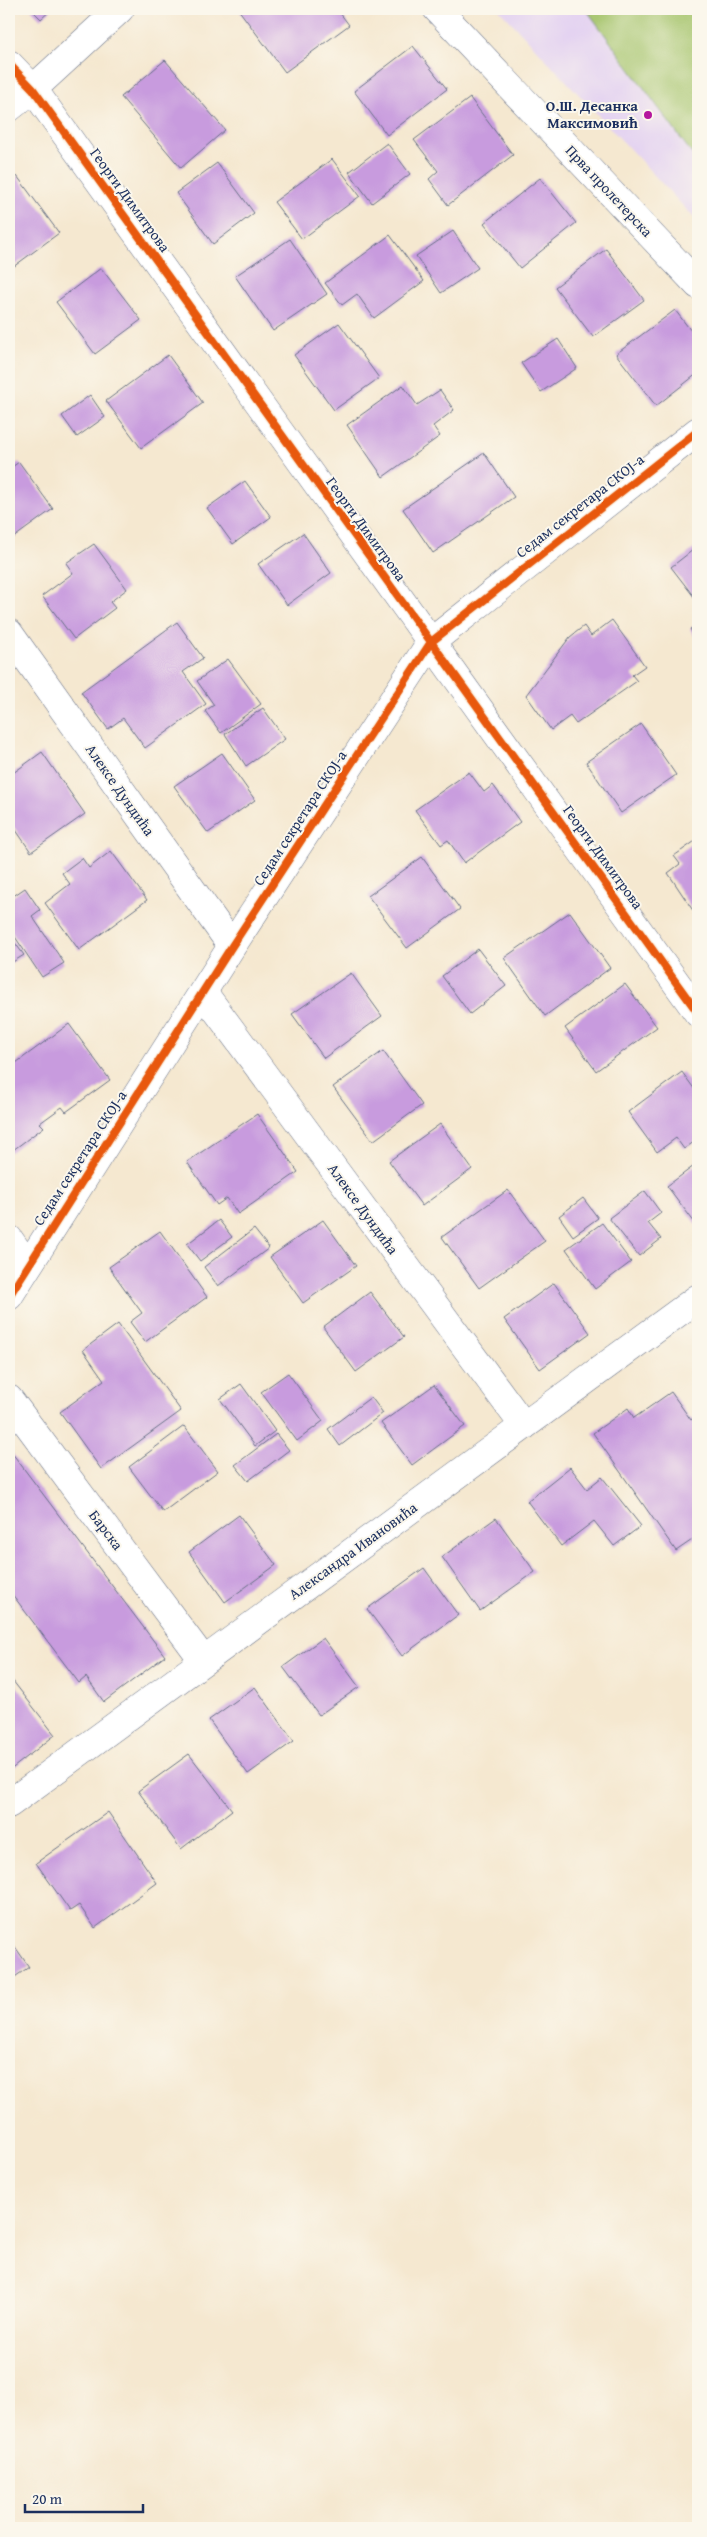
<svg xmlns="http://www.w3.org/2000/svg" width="707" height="2537" viewBox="0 0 707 2537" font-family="'Gentium Book Plus',serif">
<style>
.built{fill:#e4d3f1}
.green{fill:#a5c46c;stroke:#607a65}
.building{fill:#c89bde}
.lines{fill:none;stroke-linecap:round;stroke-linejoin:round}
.street-casing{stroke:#677086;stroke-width:29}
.street{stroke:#fff;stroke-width:28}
.cycleway-casing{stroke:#fbf7ec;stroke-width:11}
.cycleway{stroke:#e8590c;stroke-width:8}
.poi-dot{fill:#b5179e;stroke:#fbf7ec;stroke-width:2}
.labels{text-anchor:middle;stroke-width:4;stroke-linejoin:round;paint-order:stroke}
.poi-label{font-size:15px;font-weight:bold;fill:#1b2f5e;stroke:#fbf7ec;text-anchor:end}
.street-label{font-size:15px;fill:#1b2f5e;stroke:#fbf7ec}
</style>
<rect width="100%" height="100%" fill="#fbf7ec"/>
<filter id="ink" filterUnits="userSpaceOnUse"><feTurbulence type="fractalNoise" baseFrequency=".02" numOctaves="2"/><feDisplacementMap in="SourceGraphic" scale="10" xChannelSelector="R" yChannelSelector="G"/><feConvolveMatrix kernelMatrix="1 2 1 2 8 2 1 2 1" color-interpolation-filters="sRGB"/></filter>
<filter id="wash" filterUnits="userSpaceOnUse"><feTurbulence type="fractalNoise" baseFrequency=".0096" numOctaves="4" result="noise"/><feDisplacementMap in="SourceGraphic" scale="20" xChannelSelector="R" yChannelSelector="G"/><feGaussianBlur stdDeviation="1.12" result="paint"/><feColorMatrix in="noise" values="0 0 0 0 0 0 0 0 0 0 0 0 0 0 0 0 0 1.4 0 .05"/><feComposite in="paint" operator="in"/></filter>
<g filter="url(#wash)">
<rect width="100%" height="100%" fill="#f5e8d0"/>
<path class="built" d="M499 9H698V222Z"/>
<path class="green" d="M586 9H698V162Z"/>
<g id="blocks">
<path class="building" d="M31 9H52L41 19Z
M238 9H337L349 25 285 72Z
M413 46 447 89 387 135 354 91Z
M165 60 225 130 181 168 121 97Z
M470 98 513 155 448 205 429 179 438 171 414 140Z
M387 143 410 174 372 203 349 172Z
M332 159 360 196 302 239 274 202Z
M217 163 254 213 213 244 176 193Z
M17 176 59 233 9 270V182Z
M540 178 576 223 520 268 484 223Z
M453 231 478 268 441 293 416 256Z
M390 235 424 281 374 318 357 294 342 305 325 283Z
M290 239 327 294 273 331 235 276Z
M606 249 644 300 593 337 555 287Z
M101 268 141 320 95 354 56 302Z
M675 310 698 340V373L656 406 616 354Z
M339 323 379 378 334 410 294 355Z
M558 339 577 368 541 392 521 363Z
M168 355 203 403 141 448 106 401Z
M403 385 417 405 440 390 454 410 433 426 440 436 383 477 347 425Z
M90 395 105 417 77 437 62 416Z
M484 453 514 497 433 553 403 509Z
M19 462 53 509 9 541V469Z
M245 481 271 517 233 544 207 508Z
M303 533 331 573 287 605 258 564Z
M94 544 127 589 110 602 115 608 74 639 42 596 73 573 66 563Z
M698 546V602L671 567Z
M612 620 645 666 632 675 637 681 576 724 570 716 551 730 526 695 570 637 584 626 591 636Z
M177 622 203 658 183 672 206 704 145 748 123 718 108 729 81 692Z
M698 624V641L690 629Z
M228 659 261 704 221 733 205 711 214 705 197 681Z
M263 708 285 739 246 766 225 734Z
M641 724 676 775 621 813 586 762Z
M42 752 85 814 31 852 9 820V776Z
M222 753 255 800 208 833 174 786Z
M469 772 484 792 493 785 520 822 464 863 448 840 441 845 415 810Z
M698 839V918L668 873 680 864 674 856Z
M111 851 147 900 79 950 45 903 70 884 62 873 82 858 89 868Z
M422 857 460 909 407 948 368 896Z
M25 888 40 910 32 916 64 963 42 977 9 928V899Z
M570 912 610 968 545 1016 504 958Z
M9 935 24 955 11 963 9 960Z
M478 949 506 986 470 1014 442 976Z
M351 973 382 1016 324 1058 292 1014Z
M625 984 657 1027 596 1071 565 1028Z
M69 1024 110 1080 66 1112 62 1107 40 1123 44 1127 9 1153V1068Z
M383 1051 422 1105 373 1141 333 1087Z
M682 1072 698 1094V1139L684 1149 676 1138 657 1152 628 1112Z
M257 1114 298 1172 238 1214 227 1198 217 1205 187 1162Z
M440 1124 472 1169 422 1206 389 1161Z
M698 1163V1227L667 1186Z
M508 1190 545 1241 479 1288 442 1237Z
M645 1191 661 1213 648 1223 661 1239 639 1256 609 1218Z
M583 1198 598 1218 573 1236 559 1216Z
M219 1220 232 1237 200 1261 187 1244Z
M323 1220 356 1266 303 1303 270 1257Z
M602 1223 631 1262 595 1289 566 1249Z
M254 1229 269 1248 218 1286 204 1267Z
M160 1231 207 1297 145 1342 130 1322 142 1313 109 1267Z
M554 1283 590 1333 540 1369 504 1319Z
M370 1292 404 1337 356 1372 323 1327Z
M118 1324 181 1411 101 1469 60 1412 104 1380 83 1350Z
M288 1373 323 1421 297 1441 261 1392Z
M241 1384 275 1431 255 1446 220 1399Z
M434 1385 465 1426 412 1465 381 1423Z
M671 1392 691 1420 698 1415V1536L676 1551 593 1433 628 1408 634 1418Z
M371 1397 383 1413 340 1446 328 1429Z
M184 1426 218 1471 163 1512 129 1467Z
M276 1434 289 1450 248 1481 235 1465Z
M9 1449 165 1656 104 1702 86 1677 79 1683 9 1590Z
M570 1467 587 1489 602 1477 641 1526 614 1546 594 1521 561 1546 527 1501Z
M239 1515 276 1565 225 1602 189 1552Z
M496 1518 535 1572 480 1611 442 1557Z
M424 1568 458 1615 402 1656 367 1609Z
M323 1638 359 1687 319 1715 283 1667Z
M9 1676 55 1735 9 1771Z
M255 1687 294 1741 248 1774 209 1720Z
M189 1754 232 1810 181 1849 138 1791Z
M108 1812 157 1883 95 1928 79 1905 70 1911 36 1863Z
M9 1938 29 1967 9 1981Z"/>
</g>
</g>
<g filter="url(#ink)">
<use href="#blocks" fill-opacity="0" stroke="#677086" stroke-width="1"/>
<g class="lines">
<g class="street-casing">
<path id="street" d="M437 9 698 285
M9 64 33 89 698 1013
M9 108 33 89 120 9
M9 633 232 946
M203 992 524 1426
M9 1239 28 1266
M9 1296 232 946 431 642 698 431
M9 1399 204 1661
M9 1804 698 1298"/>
</g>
<use href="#street" class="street"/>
<g class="cycleway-casing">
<path id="cycleway" d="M9 64 33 89 698 1013
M9 1296 232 946 431 642 698 431"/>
</g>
<use href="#cycleway" class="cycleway"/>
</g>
</g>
<circle class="poi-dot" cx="648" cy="115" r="5"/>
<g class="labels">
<g class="poi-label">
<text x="638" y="111">О.Ш. Десанка<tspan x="638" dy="17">Максимовић</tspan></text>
</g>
<g class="street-label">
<text transform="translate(609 191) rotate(47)" y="5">Прва пролетерска</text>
<text transform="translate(130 200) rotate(54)" y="5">Георги Димитрова</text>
<text transform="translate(580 506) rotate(-38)" y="5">Седам секретара СКОЈ-а</text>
<text transform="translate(366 529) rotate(54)" y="5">Георги Димитрова</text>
<text transform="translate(120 790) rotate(55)" y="5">Алексе Дундића</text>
<text transform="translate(300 818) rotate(-57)" y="5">Седам секретара СКОЈ-а</text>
<text transform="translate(603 857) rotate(54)" y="5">Георги Димитрова</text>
<text transform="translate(80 1158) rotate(-57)" y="5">Седам секретара СКОЈ-а</text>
<text transform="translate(363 1209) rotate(54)" y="5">Алексе Дундића</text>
<text transform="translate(106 1530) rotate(53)" y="5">Барска</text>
<text transform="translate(353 1551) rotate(-36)" y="5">Александра Ивановића</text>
</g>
</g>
<rect width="707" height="2537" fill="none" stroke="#fbf7ec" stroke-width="30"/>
<path d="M25 2504v8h118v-8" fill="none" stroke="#1b2f5e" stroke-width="2.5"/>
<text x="32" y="2504" font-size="15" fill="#1b2f5e" stroke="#fbf7ec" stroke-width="4" paint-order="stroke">20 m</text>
</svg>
